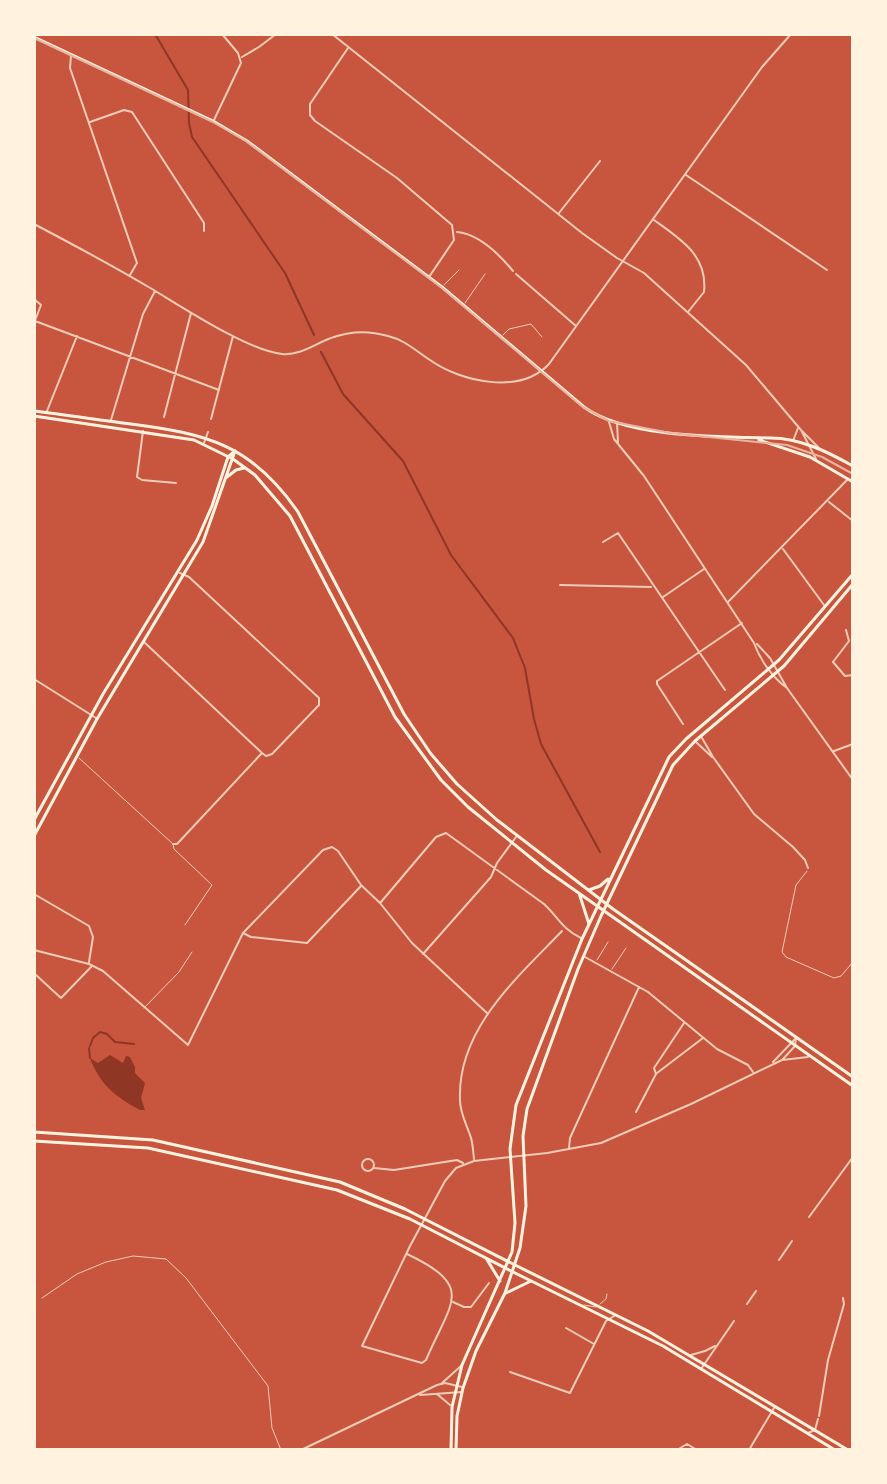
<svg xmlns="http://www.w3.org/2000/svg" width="887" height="1484" viewBox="0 0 887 1484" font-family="'IBM Plex Sans',sans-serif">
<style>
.water{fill:#8f3625}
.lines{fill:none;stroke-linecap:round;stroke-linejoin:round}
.stream{stroke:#8f3625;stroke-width:2}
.service{stroke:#f1ccb7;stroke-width:1}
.minor{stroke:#f1ccb7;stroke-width:2}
.tertiary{stroke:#f1ccb7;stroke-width:2}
.secondary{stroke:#fff3e0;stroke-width:3}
.primary{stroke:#fff3e0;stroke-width:3}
.tram{stroke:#e9b49f;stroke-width:2}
</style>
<rect width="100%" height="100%" fill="#c8553d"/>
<path class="water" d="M110 1055 123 1063 126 1056 130 1057 135 1067V1073L145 1083 141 1098 145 1110H140C116 1097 100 1085 90 1058L98 1063Z"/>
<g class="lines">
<path class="stream" d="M155 34 188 90 189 123 192 137 285 273 314 335
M321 352 343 394 403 461 451 555 513 638 525 668 534 719 541 744 600 852
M90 1046 93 1038 100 1032 107 1034 115 1042 134 1044
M89 1048 90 1058"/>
<path class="service" d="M444 285 459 270
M465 303 485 274
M503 335 509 329 531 324 542 337
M79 758 173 844 174 849 212 885 185 925
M807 871 796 885 782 952 786 957 834 978 841 976 853 962
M597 960 608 942
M612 969 626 948
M144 1008 179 972 192 952
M42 1298 77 1274 106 1262 133 1256 166 1259 186 1278 268 1386 272 1428 281 1450
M600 1304 606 1299 607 1294
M584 1305 596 1307"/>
<path class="minor" d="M348 48 310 104V115L315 121 397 178 452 225 454 240 429 277
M71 55 70 68 137 263 130 275
M242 57 259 47 276 34
M214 120 241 63 238 53 222 34
M90 122 124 110 132 112 204 223V231
M686 175 827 270
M559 213 600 161
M654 220C680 239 708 255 704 292L688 312
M34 224C74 245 113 266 152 289 182 307 249 351 282 354 301 356 317 342 334 337 351 331 371 331 388 336 405 340 416 351 430 360 461 382 520 395 549 364L762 67 791 34
M457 232C479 234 499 254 513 271
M516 274 576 326
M34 299 41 305 34 323
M35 321 219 390
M47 411 77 336
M164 417 191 313
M211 419 233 336
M111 420 143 314 155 291
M609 422 614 439 644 476 754 643C760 660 773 678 787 688
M617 422 618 443
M143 431 137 477 142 480 176 483
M204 443 208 432
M829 502 853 521
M603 542 618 533 725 690
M783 549 824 605
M180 573 189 577 319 698V705L272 754 266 756 262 753
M560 585 651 587
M663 597 704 569
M728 602 847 480
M846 630 849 641 833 662 845 676 853 675
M144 642 262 753
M757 644 770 658 787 688 853 780
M34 679 96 718
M683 724 657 684V681L742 623
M702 738 713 757 754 814 793 847 805 860 808 868
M696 742 712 757
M834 751 853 744
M173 844H177L261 754
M34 894 89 926 93 937 89 962
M381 902 436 837 446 833 544 904C559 918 562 929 581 938
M243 933 251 937 307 943 361 886
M34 950 89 964 103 971 188 1045 243 933 323 850 332 847 338 851 361 885 380 903 412 943 488 1014
M423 954 491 877 497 863 516 837
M585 957 648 992 717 1049 748 1065 753 1072
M36 975 61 998 91 967
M783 1059 795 1046 796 1038
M773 1062 796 1038
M657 1073 703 1038
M636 1112 656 1074 654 1068 684 1023
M569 1148 570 1138 639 987
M362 1165a6 6 0 1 1 12 0a6 6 0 1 1-12 0Z
M474 1159C473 1151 473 1142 470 1135 466 1123 460 1113 460 1100 457 1029 518 977 562 931
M374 1168 394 1170 457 1160 463 1163
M809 1217 853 1157
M407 1254C476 1287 451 1301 426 1360L422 1363 362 1346 410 1246 445 1181 456 1168 474 1161 547 1153 601 1143 691 1104 782 1060 808 1057
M779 1260 792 1241
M453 1302 464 1307H471L489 1283
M747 1304 756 1291
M566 1328 594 1344
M691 1355 705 1351 715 1346
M701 1369 734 1321
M510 1372 570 1393 606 1321 614 1316
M819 1416 828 1360 844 1304 843 1298
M808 1433 815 1430 818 1419
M677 1450 687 1444 697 1450
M749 1450 774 1408"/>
<path class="tertiary" d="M332 34 582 233 617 258 644 273 746 365 801 430 816 459
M802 431 820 449
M793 441 798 428
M442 1383 461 1366
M437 1394 450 1405
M420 1395 462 1392
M301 1450 437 1385 445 1383 462 1387"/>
<path class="secondary" d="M34 37 213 121 247 141 442 287 584 407C626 438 720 437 771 438 800 438 828 452 853 466
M759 440 810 457 853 482
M227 477 236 470 244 468
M34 820 103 694 197 540 212 506 228 457 235 451
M34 836 97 719 203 542 235 451
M515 1265 648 1331 848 1450
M513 1272 663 1346 835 1450
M506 1293 531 1281"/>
<path class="primary" d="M34 411C67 415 99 420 131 424 208 434 252 445 298 512L404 714 431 754 457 784 497 820 613 909 853 1077
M34 416 194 440 233 459 255 475 290 516 395 717 441 780 468 807 546 870 853 1086
M589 890 600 886 608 879
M579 893 589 924
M34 1132 153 1140 340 1182 405 1209 515 1265
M34 1141 148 1148 337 1190 410 1219 513 1272
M486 1258 500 1281
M451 1450 452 1407 462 1365 512 1252 515 1223 510 1149 516 1105 582 939 669 757 686 739 779 660 853 574
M456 1450 457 1416 463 1388 476 1351 505 1293 520 1248 526 1206 523 1136 527 1109 578 969 601 916 673 765 695 741 784 666 853 584"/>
<path class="tram" d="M34 38 213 122 246 141 442 288 583 407 609 421 670 433 787 445 822 457 853 474"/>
</g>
<rect width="887" height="1484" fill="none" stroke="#fff3e0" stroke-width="72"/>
</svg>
